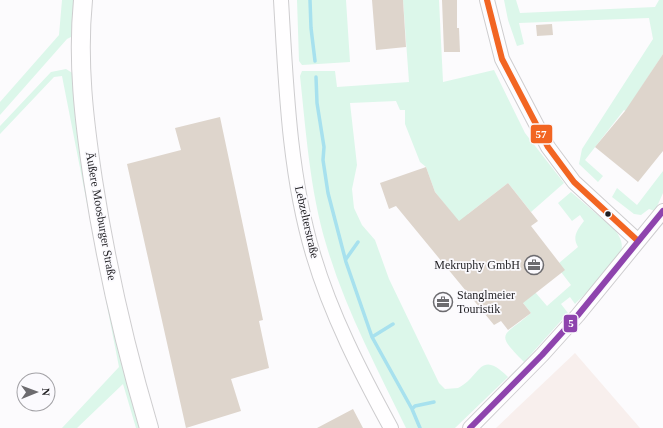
<svg xmlns="http://www.w3.org/2000/svg" width="663" height="428" viewBox="0 0 663 428" font-family="Georgia,serif">
<style>
.industrial{fill:#f8efed}
.green{fill:#dcf7ea}
.lines{fill:none;stroke-linecap:round;stroke-linejoin:round}
.stream{stroke:#a7e1ee;stroke-width:3.5}
.building{fill:#ded5cc}
.minor-casing{stroke:#cecdcf;stroke-width:16}
.tertiary-casing{stroke:#cecdcf;stroke-width:20}
.minor{stroke:#fffeff;stroke-width:14}
.tertiary{stroke:#fffeff;stroke-width:18}
.bus-1-casing{stroke:#fbfafe;stroke-width:9}
.bus-2-casing{stroke:#fbfafe;stroke-width:9}
.bus-1{stroke:#f26522;stroke-width:6}
.bus-2{stroke:#8e44ad;stroke-width:6}
.bus-dot{fill:#1f1e22;stroke:#fbfafe;stroke-width:1.5}
.labels{text-anchor:middle;stroke-width:3.5;stroke-linejoin:round;paint-order:stroke}
.street-label{font-size:12px;fill:#1f1e22;stroke:#fbfafe}
.poi-label{font-size:12px;fill:#1f1e22;stroke:#fbfafe;text-anchor:end}
.line-badge{stroke:#fbfafe;stroke-width:1.5}
.badge-label{font-size:11px;text-anchor:middle;font-weight:bold;fill:#fff}
</style>
<rect width="100%" height="100%" fill="#fcfbfd"/>
<path class="industrial" d="M575 353 640 428H496Z"/>
<path class="green" d="M62 0H77L73 36 67 39 0 115V102L59 35Z
M297 0H346L350 62 302 65 299 61Z
M403 0H439L443 82 494 70 525 133 564 183 531 212 508 183 468 214 547 306 571 285 561 272 559 263 578 247C572 237 577 230 584 221L580 215 572 221 558 203 571 192 614 229C619 235 624 243 621 252 617 265 586 293 575 304L570 297 561 304 568 313 524 362C493 331 504 337 531 313L435 192 426 167 420 162 405 124V110H400L396 101 350 103 357 165 352 189 354 208 362 225 375 240 389 279 439 383 445 389 458 388C481 377 479 348 508 377L455 428H406C377 368 345 309 326 244 310 190 306 132 300 76L302 71H335L337 87 409 82Z
M504 0H516L520 13 655 7 659 0H663V54L633 100 663 141 624 110 585 160 603 176 598 182 579 164 582 149 653 39 649 18 519 23 524 44 517 46 508 20Z
M66 69 74 74 146 428H136L123 384 77 428H62L119 367 62 76 54 77 0 134V126L51 72Z
M663 171V193L655 211 649 209 641 215 634 214 612 197 617 188 637 205Z"/>
<g class="lines">
<path class="stream" d="M310 0 311 28 315 61
M316 77 317 103 324 147 323 160 328 193 346 262 372 337 412 409 420 428
M346 259 358 242
M372 337 393 324
M412 409 415 406 434 402"/>
</g>
<path class="building" d="M372 0H403L406 47 376 50Z
M442 0H457V28H459L460 52H444Z
M552 24 553 35 537 36 536 25Z
M663 54V151L638 182 595 147 625 111Z
M220 117 263 320 259 321 269 368 231 379 241 411 186 428 127 164 181 150 175 128Z
M426 167 435 192 459 221 508 183 538 221 531 226 565 270 523 303 531 313 508 330 501 321 494 325 396 206 389 209 380 183Z
M353 409 363 428H317Z"/>
<g class="lines">
<g class="minor-casing">
<path id="minor" d="M281 0C286 85 289 173 313 254 331 315 361 373 391 428
M487 0 502 59 548 147 574 182 638 241
M470 428 542 355 578 315 663 211"/>
</g>
<g class="tertiary-casing">
<path id="tertiary" d="M83 0C77 61 84 120 93 180 106 264 125 347 149 428"/>
</g>
<use href="#minor" class="minor"/>
<use href="#tertiary" class="tertiary"/>
<g class="bus-1-casing">
<path id="bus-1" d="M487 0 502 59 548 147 574 182 638 241"/>
</g>
<g class="bus-2-casing">
<path id="bus-2" d="M470 428 542 355 578 315 663 211"/>
</g>
<use href="#bus-1" class="bus-1"/>
<use href="#bus-2" class="bus-2"/>
</g>
<defs>
<g id="office-ring" transform="scale(1)"><circle r="9.5" fill="#fbfafe" stroke="#6c6b6f" stroke-width="1.5"/><path d="M-6-3h4V-5.5h4V-3h4V5H-6ZM-1-4.5V-3h2v-1.5ZM-6 0V1H6V0Z" fill="#6c6b6f"/></g>
</defs>
<g fill-rule="evenodd">
<use href="#office-ring" x="534" y="265"/>
<use href="#office-ring" x="443" y="302"/>
</g>
<circle class="bus-dot" cx="608" cy="214" r="3.5"/>
<g class="labels">
<g class="street-label">
<text transform="translate(101 216) rotate(80)" y="4">Äußere Moosburger Straße</text>
<text transform="translate(307 222) rotate(77)" y="4">Lebzelterstraße</text>
</g>
<g class="poi-label">
<text x="520" y="269">Mekruphy GmbH</text>
<text x="457" y="299" text-anchor="start">Stanglmeier<tspan x="457" dy="14">Touristik</tspan></text>
</g>
</g>
<g class="line-badge">
<rect x="530" y="124" width="23" height="20" rx="4" fill="#f26522"/>
<rect x="563" y="314" width="15" height="19" rx="4" fill="#8e44ad"/>
</g>
<g class="badge-label">
<text x="541" y="138">57</text>
<text x="571" y="327">5</text>
</g>
<g transform="translate(36 392) rotate(89)"><circle r="19" fill="#fbfafe" stroke="#a3a2a6"/>
<path d="M0-3L7 15L0 10L-7 15Z" fill="#6c6b6f"/>
<text y="-6" font-size="11" font-weight="bold" text-anchor="middle" fill="#1f1e22">N</text>
</g>
</svg>
